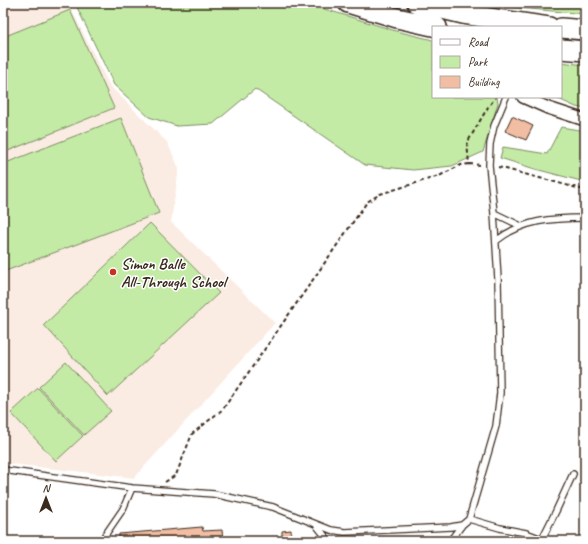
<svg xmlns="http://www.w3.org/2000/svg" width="588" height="544" viewBox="0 0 588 544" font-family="Caveat,sans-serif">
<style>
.built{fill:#fbece3}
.green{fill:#c3eba6;stroke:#7f8a62}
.building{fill:#f1bea3;stroke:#3b2a1e}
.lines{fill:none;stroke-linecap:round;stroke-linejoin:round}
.service-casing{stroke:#3b2a1e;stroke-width:8}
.minor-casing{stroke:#3b2a1e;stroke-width:14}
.trunk-casing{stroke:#3b2a1e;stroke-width:22}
.path{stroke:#3b2a1e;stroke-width:2;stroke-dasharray:4 3;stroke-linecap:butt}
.service{stroke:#fff;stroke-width:5.5}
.minor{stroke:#fff;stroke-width:11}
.trunk{stroke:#fff;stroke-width:19}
.poi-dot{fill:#c8321e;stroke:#fff;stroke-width:1.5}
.labels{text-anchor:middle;stroke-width:3;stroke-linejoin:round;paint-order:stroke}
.poi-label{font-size:16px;font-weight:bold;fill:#3b2a1e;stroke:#fff;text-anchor:start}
</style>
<rect width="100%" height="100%" fill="#fff"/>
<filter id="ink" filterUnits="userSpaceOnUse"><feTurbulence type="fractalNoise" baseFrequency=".025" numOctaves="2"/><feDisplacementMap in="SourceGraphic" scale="8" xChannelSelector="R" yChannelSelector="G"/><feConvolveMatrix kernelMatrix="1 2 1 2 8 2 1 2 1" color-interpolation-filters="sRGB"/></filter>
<g filter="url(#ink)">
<path class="built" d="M3 3H68L110 86 167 142 179 168 171 222 275 323 134 478 3 463Z"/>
<path class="green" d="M75 3H305L396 31 433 40V97H497L498 103 483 152 452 166 413 170 365 165 255 89 213 124 177 126 149 117 114 85Z
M475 3H585V14L486 5Z
M70 10 114 108 3 153V37Z
M561 62 585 65V109L576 107 554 97H561Z
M121 118 159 213 3 272V164Z
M561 127 585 131V182L535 169 500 158 503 147 547 154Z
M150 223 219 293 108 396 44 325Z
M66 362 111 411 84 435 39 387Z
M38 388 83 436 56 461 11 413Z"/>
<path class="building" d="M512 116 533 126 526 140 505 131Z
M202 527 203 531 222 530 223 541H119V534Z
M291 530 292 541H282V531Z"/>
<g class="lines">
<g class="service-casing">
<path id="service" d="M494 213 521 226
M496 241C522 220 552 218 585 218
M3 470 132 488 214 494 273 507 331 530 345 532 451 527 462 525 469 519 496 426 500 393 498 279 494 213 489 165 490 144 494 126 506 97
M469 519 500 528 526 533 547 541
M317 526 329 541
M542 539 556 511 573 474
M101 541 123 509 132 488
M450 541 462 525"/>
</g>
<g class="minor-casing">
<path id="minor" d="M523 97 548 108 585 120"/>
</g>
<g class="trunk-casing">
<path id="trunk" d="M348 3 397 18 437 27
M417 3 463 14 549 27
M561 28 585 30
M561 49 585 51"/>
</g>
<path class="path" d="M469 164 481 165
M498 167 585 190
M165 482 176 475 192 434 223 409 367 202 380 194 439 176 461 165 469 164 467 143 488 107 496 97"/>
<use href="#service" class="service"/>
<use href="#minor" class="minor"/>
<use href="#trunk" class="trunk"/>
</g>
</g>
<circle class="poi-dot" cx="113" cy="272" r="4"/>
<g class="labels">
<g class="poi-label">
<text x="121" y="269">Simon Balle<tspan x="121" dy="18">All-Through School</tspan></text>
</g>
</g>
<rect width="588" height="544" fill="none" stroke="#fff" stroke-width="16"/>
<rect x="8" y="8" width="572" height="528" fill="none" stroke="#3b2a1e" stroke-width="1.5" filter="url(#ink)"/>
<rect x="432" y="26" width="130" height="72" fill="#ffffff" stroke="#b1aaa5"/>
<rect x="440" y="39" width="20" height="6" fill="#ffffff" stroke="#b1aaa5"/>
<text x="468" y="46" font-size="12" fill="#3b2a1e">Road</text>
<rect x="440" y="56" width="20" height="12" fill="#c3eba6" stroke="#b1aaa5"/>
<text x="468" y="66" font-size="12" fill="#3b2a1e">Park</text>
<rect x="440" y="76" width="20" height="12" fill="#f1bea3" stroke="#b1aaa5"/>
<text x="468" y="86" font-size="12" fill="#3b2a1e">Building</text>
<g transform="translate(46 498)" stroke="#ffffff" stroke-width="3" paint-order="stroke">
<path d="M0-3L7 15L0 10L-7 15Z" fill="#3b2a1e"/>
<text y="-6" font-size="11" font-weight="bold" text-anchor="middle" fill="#3b2a1e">N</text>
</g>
</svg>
